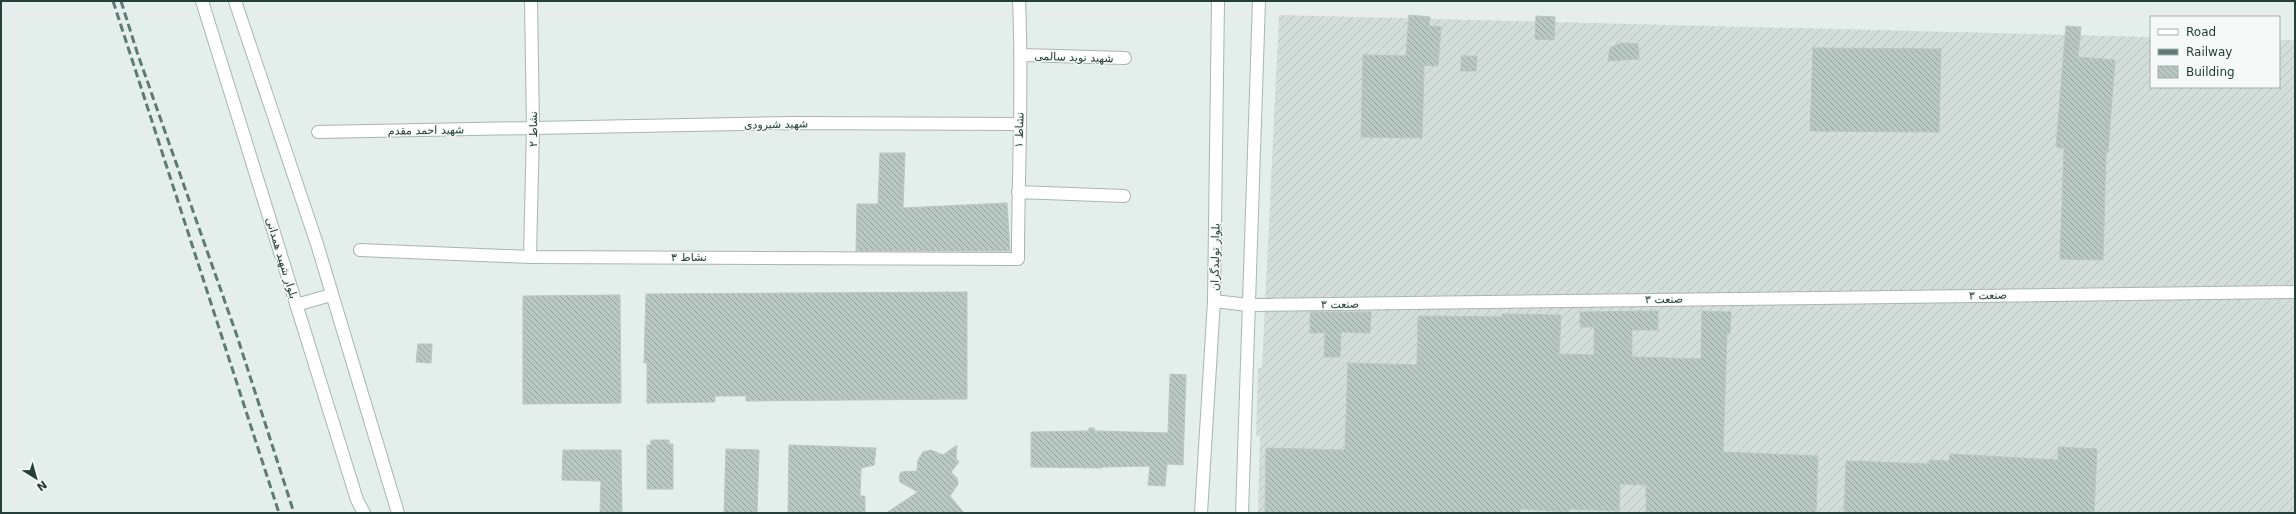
<svg xmlns="http://www.w3.org/2000/svg" width="2296" height="514" viewBox="0 0 2296 514" font-family="'DejaVu Sans','Noto Sans Arabic',sans-serif">
<style>
.industrial{fill:url(#industrial-furrows)}
.building{fill:url(#building-back-hatch);stroke:#b7c7c1}
.lines{fill:none;stroke-linecap:round;stroke-linejoin:round}
.minor-casing{stroke:#a7b6b1;stroke-width:14}
.tertiary-casing{stroke:#a7b6b1;stroke-width:14}
.secondary-casing{stroke:#a3b9b2;stroke-width:14}
.minor{stroke:#fff;stroke-width:12}
.tertiary{stroke:#fff;stroke-width:12}
.secondary{stroke:#fff;stroke-width:12}
.rail{stroke:#5e7b74;stroke-width:3;stroke-dasharray:8 4;stroke-linecap:butt}
.labels{text-anchor:middle;stroke-width:3;stroke-linejoin:round;paint-order:stroke}
.street-label{font-size:11px;fill:#243f39;stroke:#f5faf8}
</style>
<defs>
<pattern id="industrial-furrows" width="10" height="10" patternUnits="userSpaceOnUse"><rect width="10" height="10" fill="#d3ddd9"/><path d="M-1 1l2-2M0 10L10 0M9 11l2-2" fill="none" stroke="#b5bfbb"/></pattern>
<pattern id="building-back-hatch" width="6" height="6" patternUnits="userSpaceOnUse"><rect width="6" height="6" fill="#bac8c3"/><path d="M-1 5l2 2M0 0l6 6M5-1l2 2" fill="none" stroke="#97a49f"/></pattern>
</defs>
<rect width="100%" height="100%" fill="#e4eeea"/>
<path class="industrial" d="M1279 15 2151 37V87H2279V40H2295V513H1258L1260 436H1256L1258 368H1262Z"/>
<path class="building" d="M1409 15 1430 17 1429 26 1441 27 1438 66 1424 65 1422 138 1361 137 1363 55 1406 56Z
M1536 16 1555 17 1554 40 1535 39Z
M2066 26 2081 27 2078 57 2115 60 2108 151H2106L2103 260 2060 259 2064 148 2056 147Z
M1621 43 1638 44 1639 59 1608 61 1610 48Z
M1813 48 1941 49 1939 132 1810 131Z
M1461 56H1477L1476 71H1461Z
M880 153H905L903 208 1007 203 1010 251H856L857 204H878Z
M967 292V399L746 401V396H715V402L647 403V363H644L646 294Z
M620 295 621 403 523 404V296Z
M1658 311V330H1632V357L1701 359 1702 311 1731 312 1730 334 1727 333 1723 452 1818 456 1816 513H1646V485L1620 484 1619 511 1568 509V512L1520 509V513H1265L1266 448 1343 450 1345 448 1348 363 1417 365 1418 316 1502 317V314L1561 315 1559 354 1594 355V327H1580V312Z
M1310 312H1371L1370 333 1341 332 1340 357H1324L1325 333H1310Z
M418 344H432L431 363 416 362Z
M1170 374 1186 375 1183 465 1167 464 1165 486 1148 485 1150 466 1102 467V468L1031 467V432L1089 431V428H1094L1095 431 1168 433Z
M651 440H669V444H673V489H647V445H651Z
M789 445 876 448 874 465 861 468 860 496H865V513H788Z
M957 445 956 458 959 462 951 472 957 478 958 484 950 496 964 513H886L918 492 900 482 899 476 901 472 917 471 918 460 923 452 931 450 943 455Z
M2058 447 2097 449 2094 513H1844L1846 461 1929 464V460L1949 461 1950 454 2058 460Z
M726 449 759 450 757 513H724Z
M563 450H621L622 513H600L601 481 562 480Z"/>
<g class="lines">
<g class="minor-casing">
<path id="minor" d="M1022 55 1125 58
M318 132 792 123 1020 124
M1018 192 1124 196
M360 250 530 257 1018 259C1018 173 1023 87 1019 1
M530 257 533 128 531 1
M1248 305 2295 292"/>
</g>
<g class="tertiary-casing">
<path id="tertiary" d="M1214 301 1248 305"/>
</g>
<g class="secondary-casing">
<path id="secondary" d="M202 1 357 500 364 513
M235 1 317 244 398 513
M296 305 331 295
M1201 513 1214 301 1218 1
M1242 513 1259 1"/>
</g>
<use href="#minor" class="minor"/>
<use href="#tertiary" class="tertiary"/>
<use href="#secondary" class="secondary"/>
<path class="rail" d="M113 1 279 513
M121 1 137 52 237 336 294 513"/>
</g>
<g class="labels">
<g class="street-label">
<text transform="translate(1074 57) rotate(2)" y="4">شهید نوید سالمی</text>
<text transform="translate(776 124) rotate(-1)" y="4">شهید شیرودی</text>
<text transform="translate(533 129) rotate(-90)" y="4">نشاط ۲</text>
<text transform="translate(426 130) rotate(-1)" y="4">شهید احمد مقدم</text>
<text transform="translate(1019 130) rotate(-88)" y="4">نشاط ۱</text>
<text x="689" y="261">نشاط ۳</text>
<text transform="translate(1215 257) rotate(-89)" y="4">بلوار تولیدگران</text>
<text transform="translate(282 258) rotate(73)" y="4">بلوار شهید همدانی</text>
<text transform="translate(1988 295) rotate(-1)" y="4">صنعت ۳</text>
<text transform="translate(1664 299) rotate(-1)" y="4">صنعت ۳</text>
<text transform="translate(1340 304) rotate(-1)" y="4">صنعت ۳</text>
</g>
</g>
<rect width="2296" height="514" fill="none" stroke="#243f39" stroke-width="4"/>
<rect x="2150" y="16" width="130" height="72" fill="#f5faf8" stroke="#a1afac"/>
<rect x="2158" y="29" width="20" height="6" fill="#ffffff" stroke="#a1afac"/>
<text x="2186" y="36" font-size="12" fill="#243f39">Road</text>
<rect x="2158" y="49" width="20" height="6" fill="#5e7b74" stroke="#a1afac"/>
<text x="2186" y="56" font-size="12" fill="#243f39">Railway</text>
<rect x="2158" y="66" width="20" height="12" fill="url(#building-back-hatch)" stroke="#a1afac"/>
<text x="2186" y="76" font-size="12" fill="#243f39">Building</text>
<g transform="translate(36 478) rotate(143)" stroke="#f5faf8" stroke-width="3" paint-order="stroke">
<path d="M0-3L7 15L0 10L-7 15Z" fill="#243f39"/>
<text y="-6" font-size="11" font-weight="bold" text-anchor="middle" fill="#243f39">N</text>
</g>
</svg>
